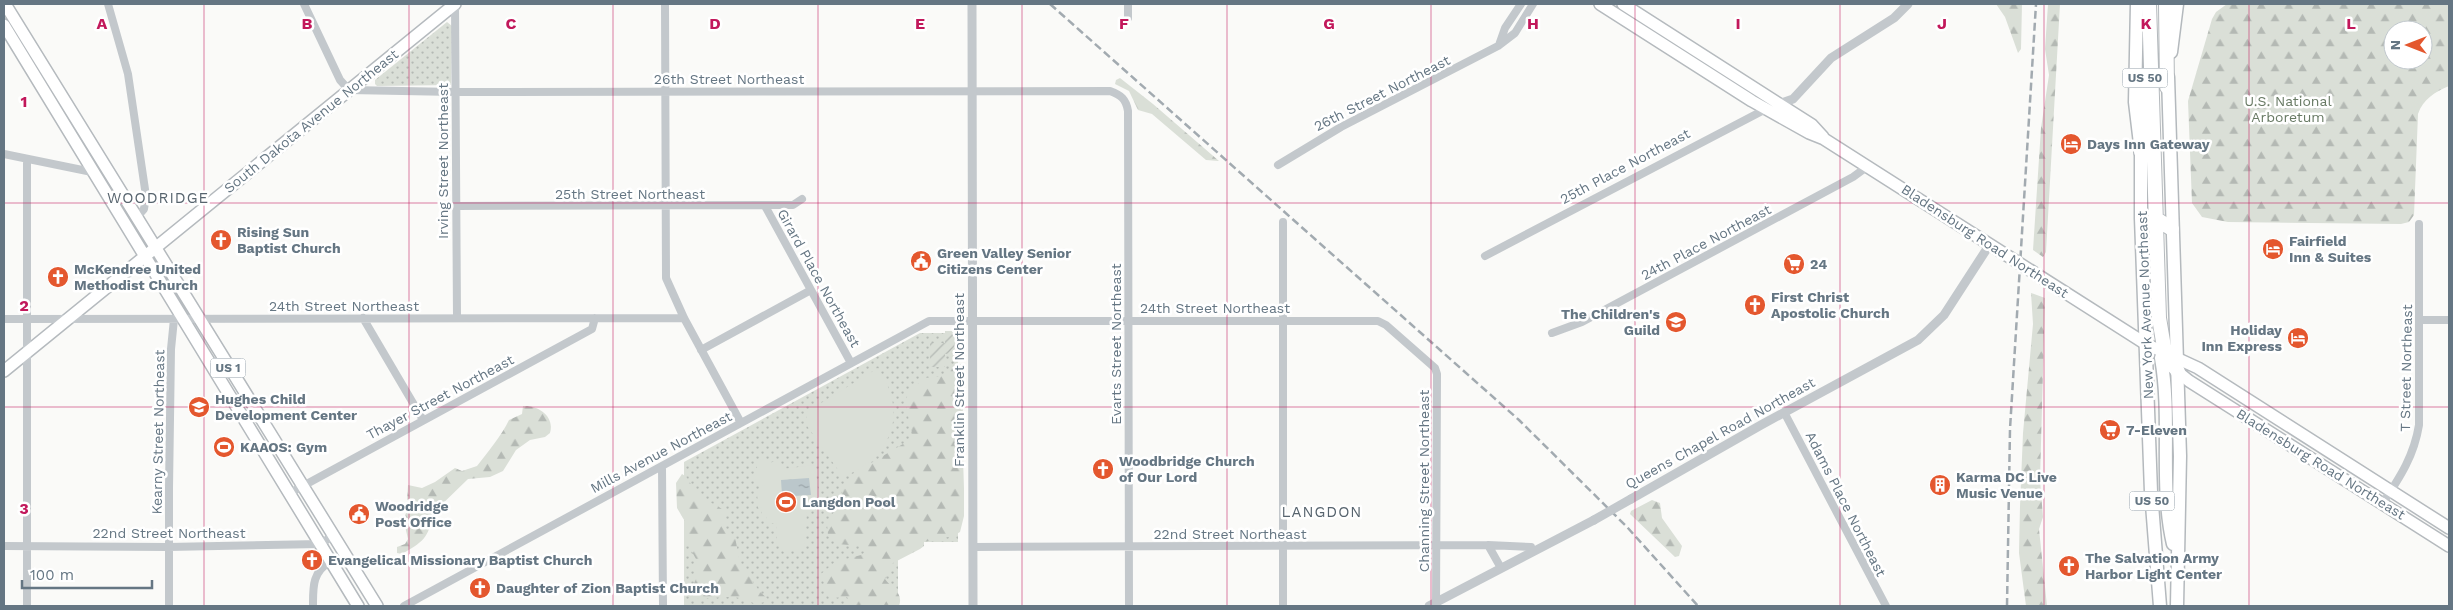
<svg xmlns="http://www.w3.org/2000/svg" width="2453" height="610" viewBox="0 0 2453 610" font-family="'Work Sans',sans-serif">
<style>
.grass{fill:url(#grass-dots)}
.forest{fill:url(#forest-firs);fill-rule:evenodd}
.garden{fill:url(#garden-furrows)}
.pitch{fill:#dadfd7}
.water{fill:url(#water-ripples)}
.lines{fill:none;stroke-linecap:round;stroke-linejoin:round}
.primary-casing{stroke:#b5babe;stroke-width:14}
.trunk-casing{stroke:#b4b9bd;stroke-width:15}
.motorway-casing{stroke:#b4b9bd;stroke-width:16}
.minor{stroke:#c3c8cc;stroke-width:8}
.tertiary{stroke:#c3c8cc;stroke-width:9}
.primary{stroke:#fff;stroke-width:11}
.trunk{stroke:#fff;stroke-width:12}
.motorway{stroke:#fff;stroke-width:14}
.rail{stroke:#a2aab0;stroke-width:2.5;stroke-dasharray:8 4;stroke-linecap:butt}
.tertiary-bridge{stroke:#c3c8cc;stroke-width:9}
.grid{fill:none;stroke:#c2185b;stroke-width:1;stroke-opacity:0.55}
.labels{text-anchor:middle;stroke-width:5;stroke-linejoin:round;paint-order:stroke}
.shield{fill:#fff;stroke:#939fa8;stroke-width:1}
.shield-label{font-size:12px;font-weight:bold;fill:#657683}
.street-label{font-size:14px;fill:#657683;stroke:#fff}
.park-label{font-size:14px;fill:#687a64;stroke:#fff}
.poi-label{font-size:14px;font-weight:bold;fill:#657683;stroke:#fff;text-anchor:start}
.neighbourhood-label{font-size:15px;letter-spacing:1px;fill:#57646e;stroke:#fff}
.grid-label{font-size:16px;text-anchor:middle;font-weight:bold;fill:#c2185b;stroke:#fff;stroke-width:5;stroke-linejoin:round;paint-order:stroke}
</style>
<defs>
<pattern id="grass-dots" width="8" height="8" patternUnits="userSpaceOnUse" patternTransform="scale(1.25)"><rect width="8" height="8" fill="#dadfd7"/><path d="M2 2h.1M6 6h.1" fill="none" stroke="#b4b9b4" stroke-width="1.8" stroke-linecap="round"/></pattern>
<pattern id="forest-firs" width="22" height="20" patternUnits="userSpaceOnUse" patternTransform="scale(1.25)"><rect width="22" height="20" fill="#dadfd7"/><path d="M5 1l3.5 6h-7zM16 11l3.5 6h-7z" fill="#b4b9b4"/></pattern>
<pattern id="garden-furrows" width="10" height="10" patternUnits="userSpaceOnUse" patternTransform="scale(1.25)"><rect width="10" height="10" fill="#dadfd7"/><path d="M-1 1l2-2M0 10L10 0M9 11l2-2" fill="none" stroke="#b4b9b4"/></pattern>
<pattern id="water-ripples" width="26" height="14" patternUnits="userSpaceOnUse" patternTransform="scale(1.25)"><rect width="26" height="14" fill="#bbc7cb"/><path d="M2 4q2-2 4 0t4 0M15 11q2-2 4 0t4 0" fill="none" stroke="#9ca6aa"/></pattern>
</defs>
<rect width="100%" height="100%" fill="#fafaf8"/>
<path class="grass" d="M447 22 452 26 451 85 377 86 375 84V80Z
M920 333H958V542H901L898 545V606H684V462Z"/>
<path class="forest" d="M1996 4H2022L2021 49 2018 53 2005 17Z
M2048 4H2060L2046 252 2043 257 2033 250 2041 128 2049 75 2045 49Z
M2227 4H2449V86C2435 92 2423 99 2418 114L2414 215 2409 222 2401 224 2228 222 2202 217 2192 203 2188 101 2212 19 2216 12ZM2393 30H2423V60H2393Z
M1120 78 1153 104 1219 161 1206 160 1152 114 1138 110 1129 91 1115 84 1116 80Z
M2031 293 2045 298 2040 480 2043 517 2039 529 2047 606H2026L2019 553 2020 506 2023 433 2033 324Z
M957 364H962L965 374 962 425 964 489V516L960 532 953 536 924 542V546L920 549 893 563 885 579C891 588 904 592 899 606H851L847 597 829 598 821 574 835 562 861 555 867 551 862 546 837 544 828 536 827 523 841 501 842 487 866 466 908 441 912 433 905 402 909 391 925 378 943 376Z
M523 406C538 405 555 416 550 433L545 437 530 440 516 450 503 471 490 477 468 479 432 514C430 538 421 543 402 554L397 553V547L405 544 408 539 404 522 407 508 408 509 413 506 409 499 407 500 408 485 422 488 435 482 455 468 462 471 477 466C487 453 502 435 509 420L522 414Z
M682 474C690 478 691 487 697 494 704 502 717 503 725 512L724 527 728 536 735 537 740 563 760 592 770 601 755 604C736 592 716 599 695 599L689 595 696 579V559L686 541V523L677 508 676 483Z
M1652 500 1660 503 1662 518 1682 546 1679 556 1675 557 1630 514 1631 511Z"/>
<path class="garden" d="M945 331H957V353L945 354V367H930V343H945Z"/>
<path class="pitch" d="M878 368C909 414 892 456 843 477L805 423 808 411Z
M768 459 769 463 776 461 782 469 815 465 819 497 807 511 804 548 784 552 777 544 776 523 767 524 766 516H762L761 507 758 508 757 491 765 490 764 485 756 486 754 469 757 468 756 460Z"/>
<path class="water" d="M809 478 811 495 794 496V509L783 510 781 480Z"/>
<g class="lines">
<g class="primary-casing">
<path id="primary" d="M5 4 377 606
M1600 4 1752 101 1809 133 1824 139 2146 344 2198 368 2449 528
M1623 4 1812 125 1823 137
M4 25 358 606
M2173 368 2189 381 2449 546
M4 371 455 4"/>
</g>
<g class="trunk-casing">
<path id="trunk" d="M2137 4 2135 102 2141 152V218L2151 492 2160 606
M2171 52 2177 4
M2168 77 2180 456 2177 606
M2161 358C2172 419 2159 484 2173 544"/>
</g>
<g class="motorway-casing">
<path id="motorway" d="M2149 4 2159 318 2164 347 2178 372
M2166 4 2167 87
M2141 152 2144 92
M2155 218 2172 229"/>
</g>
<path class="minor" d="M108 4 128 74 146 196 144 209 136 218
M304 4 340 80 349 90 455 92 1110 91C1121 95 1126 99 1128 111L1129 606
M455 4 457 318
M665 4 666 278 684 318 741 423
M1128 4V18
M1499 45 1505 28 1521 4
M4 154 92 172
M1278 165 1341 127 1498 46 1515 33 1533 4
M456 206 793 205 802 199
M765 206 851 363
M1283 222V606
M1485 256 1766 109
M363 318 423 420
M4 319 684 318
M2419 320H2449
M1552 333 1582 322 1853 177 1868 166
M701 350 811 290
M1784 412 1886 606
M662 467 663 606
M290 493 592 329 595 318
M2383 503C2400 477 2414 456 2419 425V224
M1488 545 1531 547
M4 546 168 547 320 544 333 536
M973 547 1488 545 1501 568
M27 606V159
M169 606V488L171 349 174 319
M313 606C313 587 312 572 331 561
M404 606 929 321H1378L1386 325 1435 368 1437 374 1436 606"/>
<path class="tertiary" d="M972 4 973 606
M1776 105 1793 99 1831 58 1894 18 1908 4
M1631 499 1761 425 1918 340 1944 315 1990 244
M1429 606 1594 520"/>
<use href="#primary" class="primary"/>
<use href="#trunk" class="trunk"/>
<use href="#motorway" class="motorway"/>
<path class="rail" d="M1050 4 1519 420 1627 527 1698 606
M2007 606 2010 429 2036 4"/>
<path class="tertiary-bridge" d="M1594 520 1631 499"/>
</g>
<path class="grid" d="M204 4V606M409 4V606M613 4V606M818 4V606M1022 4V606M1227 4V606M1431 4V606M1635 4V606M1840 4V606M2044 4V606M2249 4V606M4 203H2449M4 407H2449"/>
<defs>
<g id="hotel-disc" transform="scale(1.125)"><circle r="9.5" fill="#e4572e" stroke="#fff"/><path d="M-6-4.5h1.5V1H6V5H4.5V3h-9V5H-6ZM-4 0a1.8 1.8 0 1 1 3.6 0ZM.5 0V-2.5h3Q6-2.5 6 0Z" fill="#fff"/></g>
<g id="church-disc" transform="scale(1.125)"><circle r="9.5" fill="#e4572e" stroke="#fff"/><path d="M-1.2-6h2.4v3.5h3.3v2.4h-3.3V6h-2.4V-.1h-3.3v-2.4h3.3Z" fill="#fff"/></g>
<g id="civic-disc" transform="scale(1.125)"><circle r="9.5" fill="#e4572e" stroke="#fff"/><path d="M-.6-6.5H3V-4.5H.6V-3L4-1V1h2V6H-6V1h2V-1L-.6-3ZM-1.2 2.5V6h2.4V2.5Z" fill="#fff"/></g>
<g id="supermarket-disc" transform="scale(1.125)"><circle r="9.5" fill="#e4572e" stroke="#fff"/><path d="M-6-5.5h2.5l.6 2H6L4.5 2H-2.5L-4.4-4H-6ZM-1.5 3.2a1.3 1.3 0 1 0 .1 0ZM3 3.2a1.3 1.3 0 1 0 .1 0Z" fill="#fff"/></g>
<g id="school-disc" transform="scale(1.125)"><circle r="9.5" fill="#e4572e" stroke="#fff"/><path d="M0-5L7-2L0 1L-7-2ZM-4 1L0 2.5L4 1V4Q0 6-4 4Z" fill="#fff"/></g>
<g id="stadium-disc" transform="scale(1.125)"><circle r="9.5" fill="#e4572e" stroke="#fff"/><path d="M0-5a6.5 5 0 1 0 0 10a6.5 5 0 1 0 0-10ZM-3.5-1.8h7v3.6h-7Z" fill="#fff"/></g>
<g id="building-disc" transform="scale(1.125)"><circle r="9.5" fill="#e4572e" stroke="#fff"/><path d="M-4-6H4V6H1V3H-1V6H-4ZM-2.5-4.3h1.7v1.8h-1.7ZM.8-4.3h1.7v1.8H.8ZM-2.5-1h1.7V.8h-1.7ZM.8-1h1.7V.8H.8Z" fill="#fff"/></g>
</defs>
<g fill-rule="evenodd">
<use href="#hotel-disc" x="2071" y="144"/>
<use href="#church-disc" x="221" y="240"/>
<use href="#hotel-disc" x="2273" y="249"/>
<use href="#civic-disc" x="921" y="261"/>
<use href="#supermarket-disc" x="1794" y="264"/>
<use href="#church-disc" x="58" y="277"/>
<use href="#church-disc" x="1755" y="305"/>
<use href="#school-disc" x="1676" y="322"/>
<use href="#hotel-disc" x="2298" y="338"/>
<use href="#school-disc" x="199" y="407"/>
<use href="#supermarket-disc" x="2110" y="430"/>
<use href="#stadium-disc" x="224" y="447"/>
<use href="#church-disc" x="1103" y="469"/>
<use href="#building-disc" x="1940" y="485"/>
<use href="#stadium-disc" x="786" y="502"/>
<use href="#civic-disc" x="359" y="514"/>
<use href="#church-disc" x="312" y="560"/>
<use href="#church-disc" x="2069" y="566"/>
<use href="#church-disc" x="480" y="588"/>
</g>
<g class="labels">
<g class="shield">
<rect x="2122.5" y="68.5" width="45" height="19" rx="4"/>
<rect x="210.5" y="358.5" width="35" height="19" rx="4"/>
<rect x="2129.5" y="491.5" width="45" height="19" rx="4"/>
</g>
<g class="shield-label">
<text x="2145" y="82">US 50</text>
<text x="228" y="372">US 1</text>
<text x="2152" y="505">US 50</text>
</g>
<g class="street-label">
<text x="729" y="84">26th Street Northeast</text>
<text transform="translate(1382 93) rotate(-27)" y="5">26th Street Northeast</text>
<text transform="translate(311 121) rotate(-39)" y="5">South Dakota Avenue Northeast</text>
<text transform="translate(443 161) rotate(-90)" y="5">Irving Street Northeast</text>
<text transform="translate(1625 166) rotate(-28)" y="5">25th Place Northeast</text>
<text x="630" y="199">25th Street Northeast</text>
<text transform="translate(1985 241) rotate(33)" y="5">Bladensburg Road Northeast</text>
<text transform="translate(1706 242) rotate(-28)" y="5">24th Place Northeast</text>
<text transform="translate(819 278) rotate(61)" y="5">Girard Place Northeast</text>
<text transform="translate(2145 305) rotate(-92)" y="5">New York Avenue Northeast</text>
<text x="344" y="311">24th Street Northeast</text>
<text x="1215" y="313">24th Street Northeast</text>
<text transform="translate(1116 344) rotate(-90)" y="5">Evarts Street Northeast</text>
<text transform="translate(2406 368) rotate(-89)" y="5">T Street Northeast</text>
<text transform="translate(959 380) rotate(-90)" y="5">Franklin Street Northeast</text>
<text transform="translate(440 397) rotate(-28)" y="5">Thayer Street Northeast</text>
<text transform="translate(158 432) rotate(-89)" y="5">Kearny Street Northeast</text>
<text transform="translate(1720 433) rotate(-29)" y="5">Queens Chapel Road Northeast</text>
<text transform="translate(661 452) rotate(-28)" y="5">Mills Avenue Northeast</text>
<text transform="translate(2321 464) rotate(32)" y="5">Bladensburg Road Northeast</text>
<text transform="translate(1424 481) rotate(-90)" y="5">Channing Street Northeast</text>
<text transform="translate(1846 504) rotate(63)" y="5">Adams Place Northeast</text>
<text x="169" y="538">22nd Street Northeast</text>
<text x="1230" y="539">22nd Street Northeast</text>
</g>
<g class="park-label">
<text x="2288" y="106">U.S. National<tspan x="2288" dy="16">Arboretum</tspan></text>
</g>
<g class="poi-label">
<text x="2087" y="149">Days Inn Gateway</text>
<text x="237" y="237">Rising Sun<tspan x="237" dy="16">Baptist Church</tspan></text>
<text x="2289" y="246">Fairfield<tspan x="2289" dy="16">Inn &amp; Suites</tspan></text>
<text x="937" y="258">Green Valley Senior<tspan x="937" dy="16">Citizens Center</tspan></text>
<text x="1810" y="269">24</text>
<text x="74" y="274">McKendree United<tspan x="74" dy="16">Methodist Church</tspan></text>
<text x="1771" y="302">First Christ<tspan x="1771" dy="16">Apostolic Church</tspan></text>
<text x="1660" y="319" text-anchor="end">The Children's<tspan x="1660" dy="16">Guild</tspan></text>
<text x="2282" y="335" text-anchor="end">Holiday<tspan x="2282" dy="16">Inn Express</tspan></text>
<text x="215" y="404">Hughes Child<tspan x="215" dy="16">Development Center</tspan></text>
<text x="2126" y="435">7-Eleven</text>
<text x="240" y="452">KAAOS: Gym</text>
<text x="1119" y="466">Woodbridge Church<tspan x="1119" dy="16">of Our Lord</tspan></text>
<text x="1956" y="482">Karma DC Live<tspan x="1956" dy="16">Music Venue</tspan></text>
<text x="802" y="507">Langdon Pool</text>
<text x="375" y="511">Woodridge<tspan x="375" dy="16">Post Office</tspan></text>
<text x="2085" y="563">The Salvation Army<tspan x="2085" dy="16">Harbor Light Center</tspan></text>
<text x="328" y="565">Evangelical Missionary Baptist Church</text>
<text x="496" y="593">Daughter of Zion Baptist Church</text>
</g>
<g class="neighbourhood-label">
<text x="158" y="203">WOODRIDGE</text>
<text x="1322" y="517">LANGDON</text>
</g>
</g>
<g class="grid-label">
<text x="102" y="29">A</text>
<text x="307" y="29">B</text>
<text x="511" y="29">C</text>
<text x="715" y="29">D</text>
<text x="920" y="29">E</text>
<text x="1124" y="29">F</text>
<text x="1329" y="29">G</text>
<text x="1533" y="29">H</text>
<text x="1738" y="29">I</text>
<text x="1942" y="29">J</text>
<text x="2146" y="29">K</text>
<text x="2351" y="29">L</text>
<text x="24" y="107">1</text>
<text x="24" y="311">2</text>
<text x="24" y="514">3</text>
</g>
<rect width="2453" height="610" fill="none" stroke="#657683" stroke-width="10"/>
<g transform="translate(2408 45) rotate(270)"><circle r="24" fill="#ffffff" stroke="#c1c8cd"/>
<path d="M0-4L9 19L0 12L-9 19Z" fill="#e4572e"/>
<text y="-8" font-size="14" font-weight="bold" text-anchor="middle" fill="#657683">N</text>
</g>
<path d="M22 580v8h130v-8" fill="none" stroke="#657683" stroke-width="2.5"/>
<text x="30" y="580" font-size="15" fill="#657683" stroke="#ffffff" stroke-width="4" paint-order="stroke">100 m</text>
</svg>
